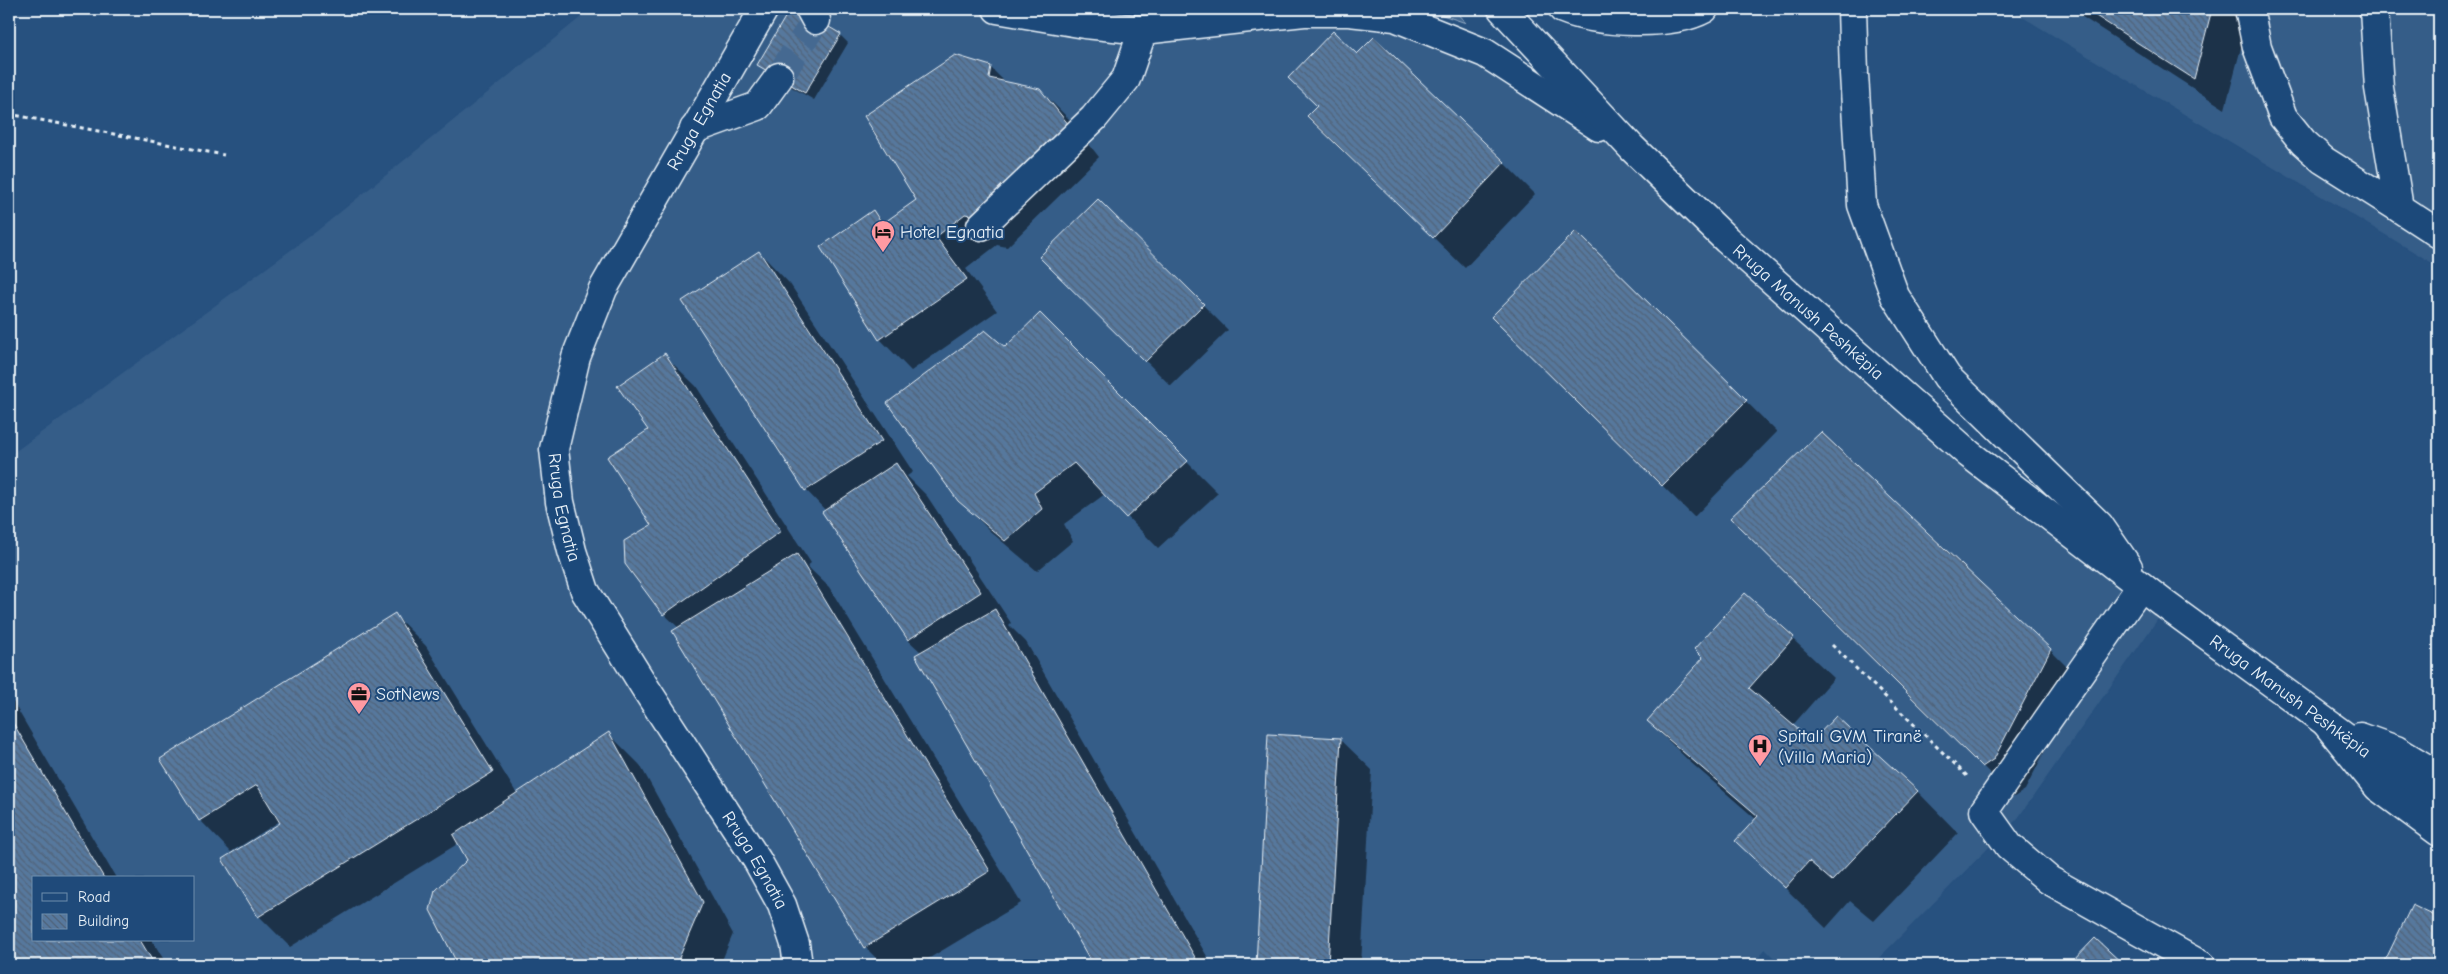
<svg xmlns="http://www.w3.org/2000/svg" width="2448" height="974" viewBox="0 0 2448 974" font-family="'Comic Neue',sans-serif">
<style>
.built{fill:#355d88;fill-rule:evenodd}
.green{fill:#436891;stroke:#96acc4}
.shadow{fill:#0007}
.building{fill:url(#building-back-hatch);stroke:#e8f1f8}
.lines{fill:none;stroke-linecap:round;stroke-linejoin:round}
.minor-tunnel{stroke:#446991;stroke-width:28;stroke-dasharray:28 14;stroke-linecap:butt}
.minor-casing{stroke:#e8f1f8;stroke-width:31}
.major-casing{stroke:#e8f1f8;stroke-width:31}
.highway-casing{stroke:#e8f1f8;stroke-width:31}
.path{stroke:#e8f1f8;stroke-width:3;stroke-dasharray:4 4;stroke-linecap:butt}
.minor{stroke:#1f4a7a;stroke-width:28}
.major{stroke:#1f4a7a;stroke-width:28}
.highway{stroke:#1f4a7a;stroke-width:28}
.labels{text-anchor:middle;stroke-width:4;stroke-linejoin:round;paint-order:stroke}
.street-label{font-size:18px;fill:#e8f1f8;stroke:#1f4a7a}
.poi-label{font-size:18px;fill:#e8f1f8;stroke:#1f4a7a;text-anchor:start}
</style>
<defs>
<pattern id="building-back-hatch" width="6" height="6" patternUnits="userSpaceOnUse" patternTransform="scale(1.25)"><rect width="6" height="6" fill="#57789d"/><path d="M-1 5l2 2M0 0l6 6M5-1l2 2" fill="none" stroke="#4f6278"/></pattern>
</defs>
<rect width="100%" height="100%" fill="#27517f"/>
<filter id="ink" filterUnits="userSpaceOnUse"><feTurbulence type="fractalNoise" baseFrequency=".02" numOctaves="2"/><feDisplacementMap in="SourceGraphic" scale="10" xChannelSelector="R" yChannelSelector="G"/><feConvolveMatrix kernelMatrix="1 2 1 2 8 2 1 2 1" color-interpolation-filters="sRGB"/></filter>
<g filter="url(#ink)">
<path class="built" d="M591 9H997L1085 24 1395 17 1632 148 2167 606 2018 818 1872 965H1781L1765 949 1754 965H9V456L317 231ZM34 878H194V940H34Z
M2009 9H2439V267Z"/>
<path class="green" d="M1425 9H1453L1466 23Z"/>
<path class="shadow" d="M792 9H796L840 35 848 43 814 100 767 73 759 64Z
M2070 9H2245L2248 21 2225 109Z
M1357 56 1504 163 1535 194 1465 268 1340 147 1318 106Z
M990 67 1006 83 1040 90 1071 121 1099 157 1007 247 997 245 966 269 997 311 911 371 880 339 873 212 885 224 917 201Z
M1098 200 1228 330 1171 386 1041 257Z
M1576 233 1777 432 1694 517 1493 317Z
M759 252 790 284 913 472 907 476 927 496 1011 623 1009 625 1026 642 1212 965H1095L917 656 922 653 908 640 826 511 806 490Z
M1040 315 1218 493 1158 548 1105 494 1064 524 1073 541 1037 571 991 532 959 500 1005 349Z
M664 355 696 386 811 563 807 566 829 587 1021 903 918 965H883L865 947 674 632 679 628 664 614 653 526 650 431Z
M1732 518 2050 650 2081 681 2025 790 2014 797Z
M1745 594 1834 678 1792 726 1812 743 1836 718 1918 792 1958 833 1874 921 1850 901 1826 928 1737 841 1757 820 1689 761 1648 721 1705 658Z
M395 615 426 646 517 794 608 733 640 765 733 934 720 965H460L444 937 469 860 459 843 290 947 259 916 282 823 280 821 231 852 200 820Z
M9 695 116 878H34V940H152L167 965H9Z
M1269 735 1340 739 1372 770 1361 965H1257Z
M2412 907 2439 919V965H2384Z
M2095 939 2122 965H2071Z"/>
<path class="building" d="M790 9H798L841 34 805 93 757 65Z
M2085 9H2212L2194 79Z
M1333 31 1357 54 1374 37 1505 162 1433 238 1307 116 1317 106 1288 78Z
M955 55 991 66 989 78 1040 89 1069 125 976 216 965 214 936 237 967 279 879 340 820 247 873 210 882 224 916 200 864 116Z
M1098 199 1204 304 1145 362 1039 257Z
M1576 231 1747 400 1662 486 1491 317Z
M759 251 882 441 805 491 682 301Z
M1040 313 1188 461 1126 518 1074 463 1034 493 1042 509 1005 541 958 501 887 403 985 330 1005 347Z
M665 353 781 531 663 615 625 564 624 541 651 525 607 457 648 430 617 386Z
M1821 432 2051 649 1994 759 1982 767 1730 518Z
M896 463 981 592 908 640 822 512Z
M797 554 990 871 864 948 672 631Z
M1745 593 1794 637 1749 688 1812 741 1836 716 1918 791 1832 881 1809 861 1785 888 1735 841 1758 816 1647 721 1703 658 1694 649Z
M995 609 1196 959 1186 965H1093L915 655Z
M395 613 493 772 258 917 222 859 280 823 257 785 199 821 160 759Z
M9 716 104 878H34V940H140L155 965H9Z
M609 732 703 902 676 965H666L649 959 647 965H458L430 910 435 891 467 860 453 835Z
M1268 734 1341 738 1328 965H1256Z
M2412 905 2439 918V965H2383Z
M2095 938 2124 965H2069Z"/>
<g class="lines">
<path class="minor-tunnel" d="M779 77 816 20"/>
<g class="minor-casing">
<path id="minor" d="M810 9 816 20
M2249 9 2257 47 2283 117 2303 142 2323 160 2399 208
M2374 9 2379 88 2399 208 2439 234
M694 129 758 106 779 77
M981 226 1094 118 1126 79 1143 30
M2141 586 1984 811 2009 846 2049 880 2201 965"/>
</g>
<g class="major-casing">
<g id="major">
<path id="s1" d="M764 9 603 289 576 357 554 449 560 502 572 551 585 591 646 689 757 860 782 905 795 944 798 965"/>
<path d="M997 9 1085 24 1143 30 1304 12H1349L1395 17 1485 53 1599 127"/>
<path id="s2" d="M1502 9 1632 148 1727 240 1969 454 2167 606 2439 805"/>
<path d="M1563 9C1597 23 1671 27 1704 9"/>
<path d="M1852 9 1854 74 1862 205 1895 296 1947 377 2099 525 2128 567"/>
<path d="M2360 737 2396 750 2439 776"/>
</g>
</g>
<g class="highway-casing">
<path id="highway" d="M2327 724 2378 787 2439 832"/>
</g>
<path class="path" d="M9 114 224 155
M1832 645 1968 777"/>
<use href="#minor" class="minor"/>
<use href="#major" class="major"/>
<use href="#highway" class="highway"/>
</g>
</g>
<defs>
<g id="hotel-pin" transform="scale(1.25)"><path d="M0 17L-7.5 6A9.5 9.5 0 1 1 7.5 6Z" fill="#ff9aa2" stroke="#1f4a7a"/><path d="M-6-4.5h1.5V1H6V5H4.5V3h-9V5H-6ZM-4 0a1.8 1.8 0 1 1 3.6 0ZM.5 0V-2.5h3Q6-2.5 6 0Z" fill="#111"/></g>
<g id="office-pin" transform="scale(1.25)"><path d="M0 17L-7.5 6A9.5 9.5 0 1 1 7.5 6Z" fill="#ff9aa2" stroke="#1f4a7a"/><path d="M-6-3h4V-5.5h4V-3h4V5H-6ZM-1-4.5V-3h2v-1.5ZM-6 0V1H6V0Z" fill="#111"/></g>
<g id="hospital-pin" transform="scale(1.25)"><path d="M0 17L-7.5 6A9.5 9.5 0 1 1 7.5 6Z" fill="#ff9aa2" stroke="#1f4a7a"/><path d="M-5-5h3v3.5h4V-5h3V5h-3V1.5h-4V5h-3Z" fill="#111"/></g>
</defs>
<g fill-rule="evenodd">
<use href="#hotel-pin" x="883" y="232"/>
<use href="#office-pin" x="359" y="694"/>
<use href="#hospital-pin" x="1760" y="746"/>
</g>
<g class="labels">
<g class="street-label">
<text transform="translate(699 121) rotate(-60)" y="6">Rruga Egnatia</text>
<text dy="6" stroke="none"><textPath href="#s2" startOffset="431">Rruga Manush Peshkëpia</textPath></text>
<text dy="6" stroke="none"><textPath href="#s1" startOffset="550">Rruga Egnatia</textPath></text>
<text dy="6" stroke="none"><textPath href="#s2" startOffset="1048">Rruga Manush Peshkëpia</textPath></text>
<text dy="6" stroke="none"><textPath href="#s1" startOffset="955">Rruga Egnatia</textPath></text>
</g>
<g class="poi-label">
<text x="900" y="238">Hotel Egnatia</text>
<text x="376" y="700">SotNews</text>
<text x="1778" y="742">Spitali GVM Tiranë<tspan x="1778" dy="21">(Villa Maria)</tspan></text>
</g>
</g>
<rect width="2448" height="974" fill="none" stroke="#1f4a7a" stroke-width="30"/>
<rect x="15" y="15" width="2418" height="944" fill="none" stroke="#e8f1f8" stroke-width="2" filter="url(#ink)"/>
<rect x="32" y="876" width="162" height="65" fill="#1f4a7a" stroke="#6f8dac"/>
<rect x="42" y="893" width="25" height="8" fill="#1f4a7a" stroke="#6f8dac"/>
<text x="78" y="902" font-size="15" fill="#e8f1f8">Road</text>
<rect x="42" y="914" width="25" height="15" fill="url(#building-back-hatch)" stroke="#6f8dac"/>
<text x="78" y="926" font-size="15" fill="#e8f1f8">Building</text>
</svg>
